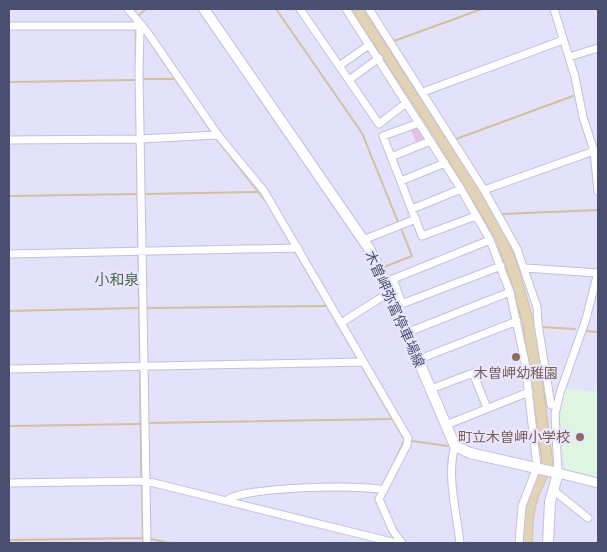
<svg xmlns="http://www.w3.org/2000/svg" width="607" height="552" viewBox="0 0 607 552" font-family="Montserrat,'Noto Sans JP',sans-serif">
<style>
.education{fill:#def6e1}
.green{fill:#e6c1e2}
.water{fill:#e2d3b7;stroke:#d3c19e}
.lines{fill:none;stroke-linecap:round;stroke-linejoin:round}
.stream{stroke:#d3c19e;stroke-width:2}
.minor-casing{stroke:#c0c1df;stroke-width:9}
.tertiary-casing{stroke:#c0c1df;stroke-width:11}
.secondary-casing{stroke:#bebfe4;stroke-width:12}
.minor{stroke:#fff;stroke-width:7}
.tertiary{stroke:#fff;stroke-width:9}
.secondary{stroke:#fff;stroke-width:10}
.education-dot{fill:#8d6e63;stroke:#e9e6fe;stroke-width:2}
.labels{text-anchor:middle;stroke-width:4.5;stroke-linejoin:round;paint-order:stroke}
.street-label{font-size:14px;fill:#4a4f6f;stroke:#e9e6fe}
.education-label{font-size:14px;fill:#785e54;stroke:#e9e6fe}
.neighbourhood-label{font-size:15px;fill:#4c6b51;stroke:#e9e6fe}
</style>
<rect width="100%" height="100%" fill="#e4e1fa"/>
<path class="education" d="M598 376V479L566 470 563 460 560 415H559L565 388 595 392Z"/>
<path class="green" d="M418 126 426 139 417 144 410 128Z"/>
<path class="water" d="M123 9H126L261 192 406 440 383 486H382L404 440 267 204 215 138 139 27H136L141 478 135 21Z
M351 9H363L482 194 505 235 516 259 536 330 553 464C550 475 544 483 540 493 533 509 533 526 532 543H523L525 506 542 462 523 325 511 281 496 240 478 209 432 133Z"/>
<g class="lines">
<path class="stream" d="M276 9 362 133 398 222
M139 15 146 9
M394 41 482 9
M143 79H175
M9 82 135 80
M456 139 573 96
M144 194 259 192
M9 196 137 194
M503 214 598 210V213
M386 271 384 267 412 256 401 228
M146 308 326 306
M9 311 139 308
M542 327 575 329
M586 331 598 332
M147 423 391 419
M9 426 141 424
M412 441 448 446
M142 483 143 543
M389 531 395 539
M151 539 169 543
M9 540 143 538"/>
<g class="minor-casing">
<path id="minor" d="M128 9 148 33 218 135 264 191 408 438 407 445 379 499 393 531 402 543
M300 9 379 124 406 103
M346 9 461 189 490 240 510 292 525 362 537 467 522 506 519 543
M369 9 484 190 517 249 537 307 538 324 551 405 557 406
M554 9 575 77 583 117 594 151 598 191
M142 25 140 29 139 72 147 543
M9 26H140
M569 57 598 48
M339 66 369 45
M349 80 379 58
M423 92 563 40
M419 123 383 136 422 236 476 216
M9 140 140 139 218 135
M391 157 430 141
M401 181 445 163
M484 190 594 151
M412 209 461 189
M363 240 416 219
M9 254 298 248
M525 268 598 273
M402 304 393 279 490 240
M399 305 501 266
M341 323 393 290
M406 333 510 292
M417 360 517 321
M9 369 363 362
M431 389 473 373 487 408
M446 425 529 392
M455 446C446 474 457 514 460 543
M558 473 555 414 560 393 586 319 598 272
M9 483 146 481 396 543 400 541
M553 490 588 518
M227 500C244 487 361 484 384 490"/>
</g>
<g class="tertiary-casing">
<path id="tertiary" d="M558 473 598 483"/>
</g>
<g class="secondary-casing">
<path id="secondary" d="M204 9 368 247 377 264 455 446 470 453 558 473 550 502 548 543"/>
</g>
<use href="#minor" class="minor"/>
<use href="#tertiary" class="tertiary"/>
<use href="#secondary" class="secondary"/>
</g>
<g class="education-dot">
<circle cx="516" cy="357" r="5"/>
<circle cx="580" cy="437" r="5"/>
</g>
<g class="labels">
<g class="street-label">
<text transform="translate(395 309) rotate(66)" y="5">木曽岬弥富停車場線</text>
</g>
<g class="education-label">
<text x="516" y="378">木曽岬幼稚園</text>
<text x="570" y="442" text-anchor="end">町立木曽岬小学校</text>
</g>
<g class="neighbourhood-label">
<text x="117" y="285">小和泉</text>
</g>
</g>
<rect width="607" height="552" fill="none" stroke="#4a4f6f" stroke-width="20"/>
</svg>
